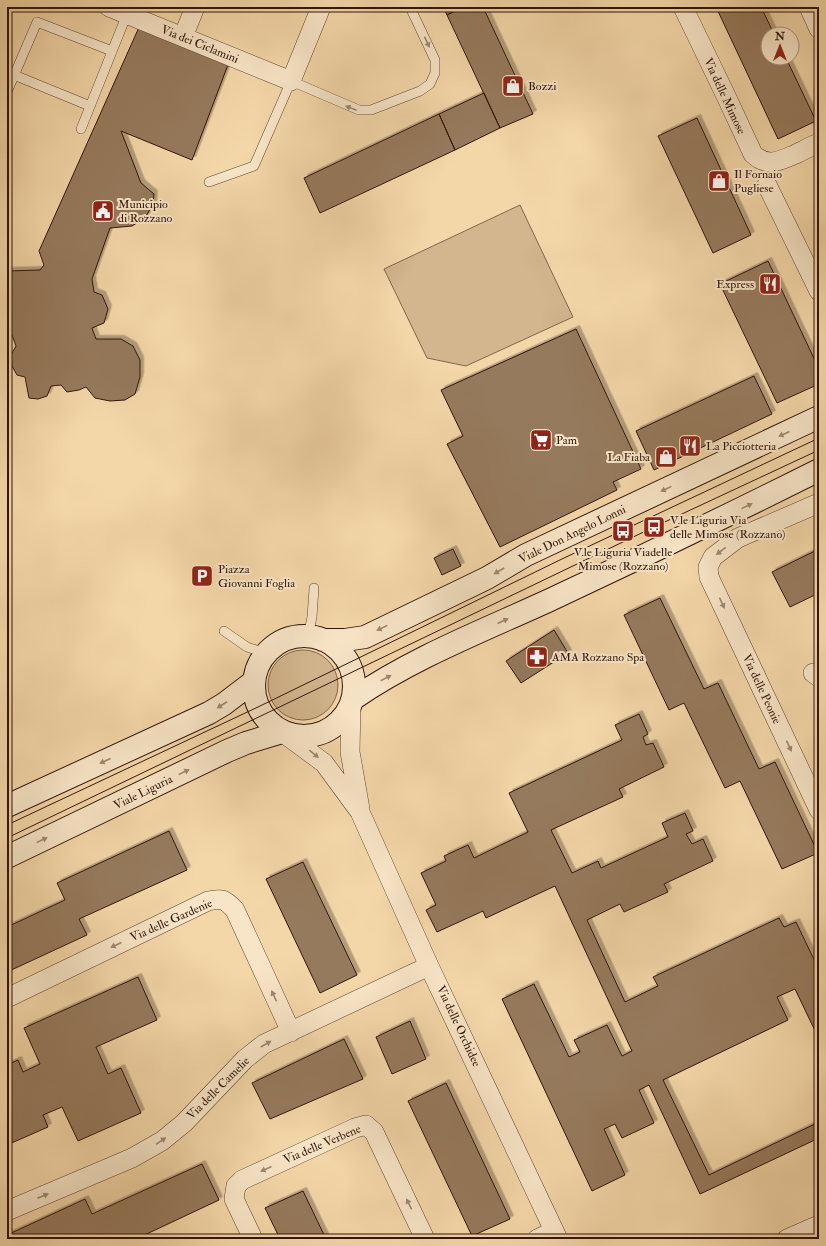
<svg xmlns="http://www.w3.org/2000/svg" width="826" height="1246" viewBox="0 0 826 1246" font-family="'IM FELL Double Pica',serif">
<style>
.green{fill:#d3b68e;stroke:#82664c}
.building{fill:#967a5d;stroke:#31150b;filter:url(#shadow)}
.lines{fill:none;stroke-linecap:round;stroke-linejoin:round}
.service-casing{stroke:#624632;stroke-width:10}
.minor-casing{stroke:#624632;stroke-width:20}
.secondary-casing{stroke:#31150b;stroke-width:24}
.service{stroke:#f8e5c7;stroke-width:9}
.minor{stroke:#f8e5c7;stroke-width:19}
.secondary{stroke:#f8e5c7;stroke-width:22}
.tram{stroke:#31150b;stroke-width:1}
.oneway{fill:#9e8772}
.labels{text-anchor:middle;stroke-width:4;stroke-linejoin:round;paint-order:stroke}
.street-label{font-size:12px;fill:#31150b;stroke:#f8e5c7}
.poi-label{font-size:12px;fill:#31150b;stroke:#f8e5c7;text-anchor:start}
</style>
<defs>
<filter id="shadow"><feDropShadow dx="3.5" dy="-3.5" stdDeviation="0" flood-color="#0004"/></filter>
</defs>
<rect width="100%" height="100%" fill="#f4d7a9"/>
<filter id="stains"><feTurbulence type="fractalNoise" baseFrequency=".005" numOctaves="4"/><feColorMatrix values="0 0 0 0 .2 0 0 0 0 .09 0 0 0 0 .02 0 0 0 .5 -.17"/></filter>
<radialGradient id="worn" r=".72"><stop offset=".6" stop-color="#630" stop-opacity="0"/><stop offset="1" stop-color="#630" stop-opacity=".3"/></radialGradient>
<path class="green" d="M520 205 573 317 466 366 427 358 384 269Z
M268 685a35 35 0 1 1 70 0a35 35 0 1 1-70 0Z"/>
<path class="building" d="M443 7H463L447 15Z
M463 7H483L533 114 500 128 447 15Z
M716 7H761L774 34H768V58H786L816 121 778 139Z
M140 25 229 62 192 160 121 131 141 183 154 194 153 204 145 218 132 226 110 228 92 279 94 292 102 295 108 309 104 323 92 328 96 339H121L133 346 140 360V377L135 394 125 400 110 401 95 398 86 387 79 390 67 392 61 385 51 386 47 396 38 399 29 398 25 377 17 375 12 366 11 355 16 346 11 332H7V271L40 270 44 265 39 251Z
M484 93 500 128 455 150 439 114Z
M439 114 455 150 320 213 304 178Z
M697 118 751 235 713 253 658 136Z
M768 261 819 369V384L777 403 720 284Z
M576 329 641 469 613 482 617 490 500 547 447 444 463 436 441 390Z
M754 376 772 414 654 470 636 431Z
M453 549 461 566 442 575 434 558Z
M819 549V593L790 607 772 572Z
M660 598 704 689 718 683 759 769 775 762 818 853 782 869 740 781 725 788 684 703 669 710 624 615Z
M554 630 568 653 521 683 506 661Z
M639 714 648 734 643 737 646 745 653 743 664 767 619 789 623 797 551 830 572 873 598 861 601 868 668 837 662 823 685 813 693 831 686 834 692 844 703 839 713 861 664 884 668 892 624 912 620 904 587 920 625 1002 658 986 653 977 779 918 784 927 796 922 819 970V1039L795 989 777 997 788 1020 663 1080 709 1175 819 1122V1138L700 1194 649 1085 639 1090 654 1123 622 1138 615 1124 604 1129 625 1175 592 1191 502 999 534 984 569 1057 580 1052 574 1040 607 1025 622 1056 632 1051 555 886 486 918 483 911 437 932 426 910 436 905 421 873 446 861 444 856 468 845 474 858 528 832 509 793 622 740 615 725Z
M169 831 187 870 79 919 87 935 7 972V927L65 900 57 883Z
M303 862 357 975 320 993 266 879Z
M138 977 157 1020 96 1047 108 1074 121 1068 141 1113 78 1141 62 1107 43 1115 48 1127 7 1145V1065L18 1060 23 1072 40 1064 24 1028Z
M410 1021 426 1059 392 1074 376 1037Z
M344 1039 363 1079 270 1119 252 1083Z
M446 1083 510 1219 472 1236 408 1101Z
M202 1164 219 1200 136 1239H99L98 1236 92 1239H7V1235L85 1199 92 1214Z
M303 1191 326 1239H280L265 1208Z"/>
<g class="lines">
<g class="service-casing">
<path id="service" d="M14 75 90 106
M7 92 37 22 112 51
M81 129 127 14
M209 182 254 166 291 81 359 110H371L420 91 430 84 435 73V60L410 7
M224 631 247 647 265 653
M308 636 312 617 314 588"/>
</g>
<g class="minor-casing">
<path id="minor" d="M109 7 291 81 321 7
M683 7 726 96 753 154C768 168 779 161 796 154 804 150 811 146 819 143
M809 7 819 29
M183 37 195 7
M767 185 819 291
M819 503 738 538 713 557 708 567 709 577 819 810
M813 673 819 677
M351 705 350 752 360 809
M282 732 324 763 360 812 429 966 558 1239
M7 998 208 901C222 898 225 899 235 910L291 1032
M7 1211 132 1158 162 1141 184 1123 245 1059 264 1044 429 966
M253 1239 234 1199 236 1186 242 1180 355 1128 366 1125 374 1132 425 1239
M537 1239 554 1231
M787 1239 819 1225"/>
</g>
<g class="secondary-casing">
<path id="secondary" d="M254 686a50 50 0 1 1 100 0a50 50 0 1 1-100 0Z
M323 640H345L365 637 487 578 526 555 819 417
M353 699C414 657 485 630 552 599 642 557 731 514 819 470
M7 806 209 713 224 704 253 682
M7 857 227 751 246 743 282 732"/>
</g>
<use href="#service" class="service"/>
<use href="#minor" class="minor"/>
<use href="#secondary" class="secondary"/>
<path class="tram" d="M7 825 258 707 564 558 819 438
M7 838 654 527 819 450"/>
</g>
<defs><path id="oneway-solid" d="M-6-.8H1V-3.2L6.5 0L1 3.2V.8H-6Z"/></defs>
<g class="oneway">
<use href="#oneway-solid" transform="translate(427 42) rotate(65)"/>
<use href="#oneway-solid" transform="translate(351 108) rotate(-159)"/>
<use href="#oneway-solid" transform="translate(784 434) rotate(155)"/>
<use href="#oneway-solid" transform="translate(666 489) rotate(154)"/>
<use href="#oneway-solid" transform="translate(747 506) rotate(-26)"/>
<use href="#oneway-solid" transform="translate(721 551) rotate(143)"/>
<use href="#oneway-solid" transform="translate(499 571) rotate(150)"/>
<use href="#oneway-solid" transform="translate(722 603) rotate(65)"/>
<use href="#oneway-solid" transform="translate(503 621) rotate(-24)"/>
<use href="#oneway-solid" transform="translate(382 628) rotate(154)"/>
<use href="#oneway-solid" transform="translate(386 678) rotate(-28)"/>
<use href="#oneway-solid" transform="translate(222 705) rotate(147)"/>
<use href="#oneway-solid" transform="translate(789 746) rotate(65)"/>
<use href="#oneway-solid" transform="translate(314 754) rotate(39)"/>
<use href="#oneway-solid" transform="translate(105 761) rotate(155)"/>
<use href="#oneway-solid" transform="translate(184 772) rotate(-26)"/>
<use href="#oneway-solid" transform="translate(42 840) rotate(-26)"/>
<use href="#oneway-solid" transform="translate(116 945) rotate(155)"/>
<use href="#oneway-solid" transform="translate(274 996) rotate(-115)"/>
<use href="#oneway-solid" transform="translate(266 1044) rotate(-30)"/>
<use href="#oneway-solid" transform="translate(161 1141) rotate(-34)"/>
<use href="#oneway-solid" transform="translate(266 1169) rotate(156)"/>
<use href="#oneway-solid" transform="translate(43 1196) rotate(-23)"/>
<use href="#oneway-solid" transform="translate(409 1204) rotate(-116)"/>
</g>
<defs>
<g id="shop-square" transform="scale(1.15)"><rect x="-9" y="-9" width="18" height="18" rx="4" fill="#8f2418" stroke="#f8e5c7"/><path d="M-5-2.5h2.3a2.7 3.5 0 0 1 5.4 0H5L5.5 6h-11ZM-1.5-2.5h3a1.5 2.3 0 0 0-3 0Z" fill="#fff"/></g>
<g id="civic-square" transform="scale(1.15)"><rect x="-9" y="-9" width="18" height="18" rx="4" fill="#8f2418" stroke="#f8e5c7"/><path d="M-.6-6.5H3V-4.5H.6V-3L4-1V1h2V6H-6V1h2V-1L-.6-3ZM-1.2 2.5V6h2.4V2.5Z" fill="#fff"/></g>
<g id="restaurant-square" transform="scale(1.15)"><rect x="-9" y="-9" width="18" height="18" rx="4" fill="#8f2418" stroke="#f8e5c7"/><path d="M-5-6h1v4h1v-4h1v4h1v-4h1v5L-1.5 .5V6h-2V.5L-5-1ZM5-6V6H3V1.5H1.5Q1.5-4 5-6Z" fill="#fff"/></g>
<g id="supermarket-square" transform="scale(1.15)"><rect x="-9" y="-9" width="18" height="18" rx="4" fill="#8f2418" stroke="#f8e5c7"/><path d="M-6-5.5h2.5l.6 2H6L4.5 2H-2.5L-4.4-4H-6ZM-1.5 3.2a1.3 1.3 0 1 0 .1 0ZM3 3.2a1.3 1.3 0 1 0 .1 0Z" fill="#fff"/></g>
<g id="bus-square" transform="scale(1.15)"><rect x="-9" y="-9" width="18" height="18" rx="4" fill="#8f2418" stroke="#f8e5c7"/><path d="M-5-6H5V4H4V6H2V4H-2V6H-4V4H-5ZM-3.5-4V0h7V-4ZM-3.5 1.2v1.5H-2V1.2ZM2 1.2v1.5H3.5V1.2Z" fill="#fff"/></g>
<g id="parking-square" transform="scale(1.15)"><rect x="-9" y="-9" width="18" height="18" rx="4" fill="#8f2418" stroke="#f8e5c7"/><path d="M-3.5-5.5H1a3.5 3.5 0 0 1 0 7H-1V5.5H-3.5ZM-1-3.4V-.6H.8a1.4 1.4 0 0 0 0-2.8Z" fill="#fff"/></g>
<g id="pharmacy-square" transform="scale(1.15)"><rect x="-9" y="-9" width="18" height="18" rx="4" fill="#8f2418" stroke="#f8e5c7"/><path d="M-2-6h4v4h4v4h-4v4h-4v-4h-4v-4h4Z" fill="#fff"/></g>
</defs>
<g fill-rule="evenodd">
<use href="#shop-square" x="513" y="86"/>
<use href="#shop-square" x="719" y="181"/>
<use href="#civic-square" x="103" y="211"/>
<use href="#restaurant-square" x="770" y="284"/>
<use href="#supermarket-square" x="541" y="440"/>
<use href="#restaurant-square" x="690" y="446"/>
<use href="#shop-square" x="666" y="457"/>
<use href="#bus-square" x="654" y="527"/>
<use href="#bus-square" x="623" y="531"/>
<use href="#parking-square" x="202" y="576"/>
<use href="#pharmacy-square" x="537" y="657"/>
</g>
<g class="labels">
<g class="street-label">
<text transform="translate(200 44) rotate(22)" y="4">Via dei Ciclamini</text>
<text transform="translate(725 96) rotate(65)" y="4">Via delle Mimose</text>
<text transform="translate(572 534) rotate(-26)" y="4">Viale Don Angelo Lonni</text>
<text transform="translate(762 689) rotate(65)" y="4">Via delle Peonie</text>
<text transform="translate(143 792) rotate(-26)" y="4">Viale Liguria</text>
<text transform="translate(171 920) rotate(-24)" y="4">Via delle Gardenie</text>
<text transform="translate(459 1026) rotate(65)" y="4">Via delle Orchidee</text>
<text transform="translate(218 1088) rotate(-45)" y="4">Via delle Camelie</text>
<text transform="translate(322 1144) rotate(-23)" y="4">Via delle Verbene</text>
</g>
<g class="poi-label">
<text x="528" y="90">Bozzi</text>
<text x="734" y="178">Il Fornaio<tspan x="734" dy="14">Pugliese</tspan></text>
<text x="118" y="208">Municipio<tspan x="118" dy="14">di Rozzano</tspan></text>
<text x="754" y="288" text-anchor="end">Express</text>
<text x="556" y="444">Pam</text>
<text x="706" y="450">La Picciotteria</text>
<text x="650" y="461" text-anchor="end">La Fiaba</text>
<text x="670" y="524">V.le Liguria Via<tspan x="670" dy="14">delle Mimose (Rozzano)</tspan></text>
<text x="623" y="556" text-anchor="middle">V.le Liguria Viadelle<tspan x="623" dy="14">Mimose (Rozzano)</tspan></text>
<text x="218" y="573">Piazza<tspan x="218" dy="14">Giovanni Foglia</tspan></text>
<text x="552" y="661">AMA Rozzano Spa</text>
</g>
</g>
<rect width="826" height="1246" fill="none" stroke="#f4d7a9" stroke-width="24"/>
<rect x="8" y="8" width="810" height="1230" fill="none" stroke="#31150b" stroke-width="2"/>
<rect x="12" y="12" width="802" height="1222" fill="none" stroke="#31150b"/>
<g transform="translate(780 46)"><circle r="19" fill="#f8e5c7" stroke="#a8927c"/>
<path d="M0-3L7 15L0 10L-7 15Z" fill="#8f2418"/>
<text y="-6" font-size="11" font-weight="bold" text-anchor="middle" fill="#31150b">N</text>
</g>
<rect width="100%" height="100%" filter="url(#stains)"/>
<rect width="100%" height="100%" fill="url(#worn)"/>
</svg>
